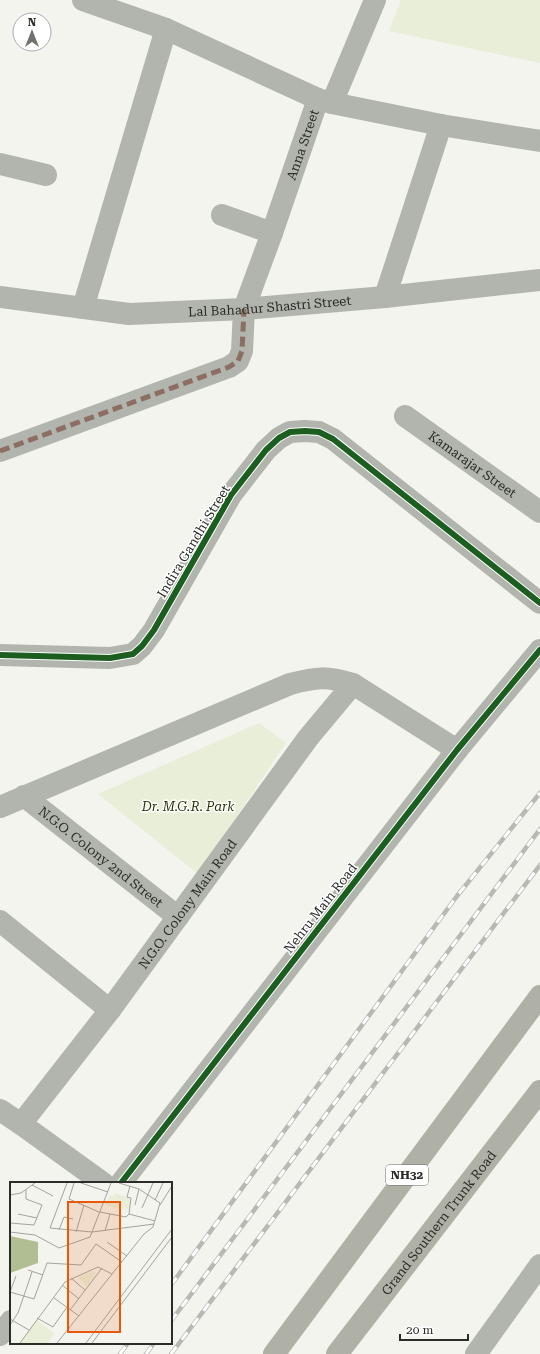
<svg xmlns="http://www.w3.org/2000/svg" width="540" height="1354" viewBox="0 0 540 1354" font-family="'Roboto Serif',serif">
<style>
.green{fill:#e8eed7}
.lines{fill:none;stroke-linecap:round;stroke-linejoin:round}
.minor{stroke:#b2b5ad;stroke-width:22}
.highway{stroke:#afb1a7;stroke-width:22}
.rail-casing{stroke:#b8b9b2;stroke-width:4.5}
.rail{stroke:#fff;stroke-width:3;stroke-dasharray:9;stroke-linecap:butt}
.quiet{stroke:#8d6e63;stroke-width:5;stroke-dasharray:10 5;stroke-linecap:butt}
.cycleway-casing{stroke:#fff;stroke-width:8}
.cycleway{stroke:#1b5e20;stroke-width:6}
.labels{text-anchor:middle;stroke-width:3;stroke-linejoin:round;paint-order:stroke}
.shield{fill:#fff;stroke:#6a6b68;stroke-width:1}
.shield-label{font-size:12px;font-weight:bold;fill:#2a2c27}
.street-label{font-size:13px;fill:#2a2c27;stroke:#fff}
.park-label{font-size:13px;font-style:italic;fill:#293304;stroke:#fff}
.inset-road{fill:none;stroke:#a3a49e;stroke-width:1}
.view{fill:#e8590c;fill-opacity:0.15;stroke:#e8590c;stroke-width:2}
.inset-edge{fill:none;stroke:#2a2c27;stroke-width:2}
</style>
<rect width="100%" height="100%" fill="#f3f4ee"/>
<path class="green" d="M401 0H540V63L389 31Z
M259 723 286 743 198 874 98 794Z"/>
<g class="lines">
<g class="minor">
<path d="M83 0 166 29 318 99"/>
<path d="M332 103 441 125 540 141"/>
<path d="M0 164 46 175"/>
<path d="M222 215 272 233"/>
<path id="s1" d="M0 297 129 314 244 309 385 297 540 280"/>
<path d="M385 297 441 125"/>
<path d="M83 308 166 29"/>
<path id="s2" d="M405 416 540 512"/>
<path id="s3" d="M0 451 229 367 238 361 242 351 244 309 272 233 318 99 332 103 375 0"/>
<path d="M0 655 110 658 133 654 142 646 154 630 231 495 266 450 279 438 290 432 305 431 319 432 333 439 540 603"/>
<path id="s4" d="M24 796 178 917"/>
<path d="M0 807 290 684C317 677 326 676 353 684L457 750"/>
<path d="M0 921 110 1010"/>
<path d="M0 1110 21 1124 103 1183"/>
<path id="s5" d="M21 1124 110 1010 308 738 353 684"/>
<path d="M121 1183 457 750 540 650"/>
<path d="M0 1335 11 1321"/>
<path d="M476 1354 540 1265"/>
</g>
<g class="highway">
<path d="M274 1354 540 996"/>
<path id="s6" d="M337 1354 540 1091"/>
</g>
<g class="rail-casing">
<path id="rail" d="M171 1285 457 896 540 793
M171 1321 540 829
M120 1354 128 1343
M146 1354 154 1343
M171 1354 540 865"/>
</g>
<use href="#rail" class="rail"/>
<path class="quiet" d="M0 451 229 367 238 361 242 351 244 309"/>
<g class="cycleway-casing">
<path id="cycleway" d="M0 655 110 658 133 654 142 646 154 630 231 495 266 450 279 438 290 432 305 431 319 432 333 439 540 603
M121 1183 457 750 540 650"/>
</g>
<use href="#cycleway" class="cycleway"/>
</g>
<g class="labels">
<rect class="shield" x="386" y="1165" width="42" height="20" rx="3"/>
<g class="shield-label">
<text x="407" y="1179">NH32</text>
</g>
<g class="street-label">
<text dy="5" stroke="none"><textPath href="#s3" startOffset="482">Anna Street</textPath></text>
<text dy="5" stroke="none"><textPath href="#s1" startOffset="271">Lal Bahadur Shastri Street</textPath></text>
<text dy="5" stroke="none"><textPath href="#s2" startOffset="83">Kamarajar Street</textPath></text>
<text transform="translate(193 541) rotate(-59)" y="5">Indira Gandhi Street</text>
<text dy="5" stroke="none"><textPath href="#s4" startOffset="98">N.G.O. Colony 2nd Street</textPath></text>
<text dy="5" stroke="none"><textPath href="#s5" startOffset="276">N.G.O. Colony Main Road</textPath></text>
<text transform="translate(320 908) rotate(-52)" y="5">Nehru Main Road</text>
<text dy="5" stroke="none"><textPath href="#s6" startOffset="166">Grand Southern Trunk Road</textPath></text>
</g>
<g class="park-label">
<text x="188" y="811">Dr. M.G.R. Park</text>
</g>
</g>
<g transform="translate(10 1182)">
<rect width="162" height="162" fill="#f3f4ee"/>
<path d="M105 11 121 17 119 28 95 23 100 13 104 14ZM83 89 86 91 77 104 68 96ZM26 138 44 151 38 161H10Z" fill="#e8eed7"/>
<path d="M0 54 28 60V81L0 91Z" fill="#b1bd92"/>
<path class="inset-road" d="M57 1 40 46 82 50 144 42M64 1 59 17 89 30M71 1 98 10M22 3 43 14M0 13 11 11 25 1M145 18 153 1M125 23 129 7M150 23 162 4M132 26 143 1M90 30 116 35 119 32M8 32 27 36M119 32 121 16 117 15 120 4M119 32 145 39M0 41 24 43 32 23 16 17V8M49 48 54 35 63 37M95 49 100 32M0 50 25 53 49 66 80 55 101 1M66 50 74 23M97 60 117 74M18 88 33 93M61 96 75 108M52 103 69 117M0 110 24 117 37 81 71 83 86 62 112 80M0 110 6 94M44 116 69 134M60 128 92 86M27 136 43 145 57 125M0 137 19 148M0 143 8 131 22 90M10 161 55 100 88 85 102 92M47 161 134 52 143 45 150 21 129 7 109 1M76 161 162 47M82 161 162 55"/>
<path class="view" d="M58 20H110V150H58Z"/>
<rect width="162" height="162" class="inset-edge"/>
</g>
<g transform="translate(32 32)"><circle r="19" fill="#ffffff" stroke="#aaaba9"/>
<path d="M0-3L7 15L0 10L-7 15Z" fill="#70726d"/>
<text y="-6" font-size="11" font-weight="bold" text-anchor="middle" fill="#2a2c27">N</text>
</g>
<path d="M400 1334v6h68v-6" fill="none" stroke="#2a2c27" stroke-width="2"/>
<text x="406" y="1334" font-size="12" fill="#2a2c27" stroke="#ffffff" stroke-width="3" paint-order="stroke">20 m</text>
</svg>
